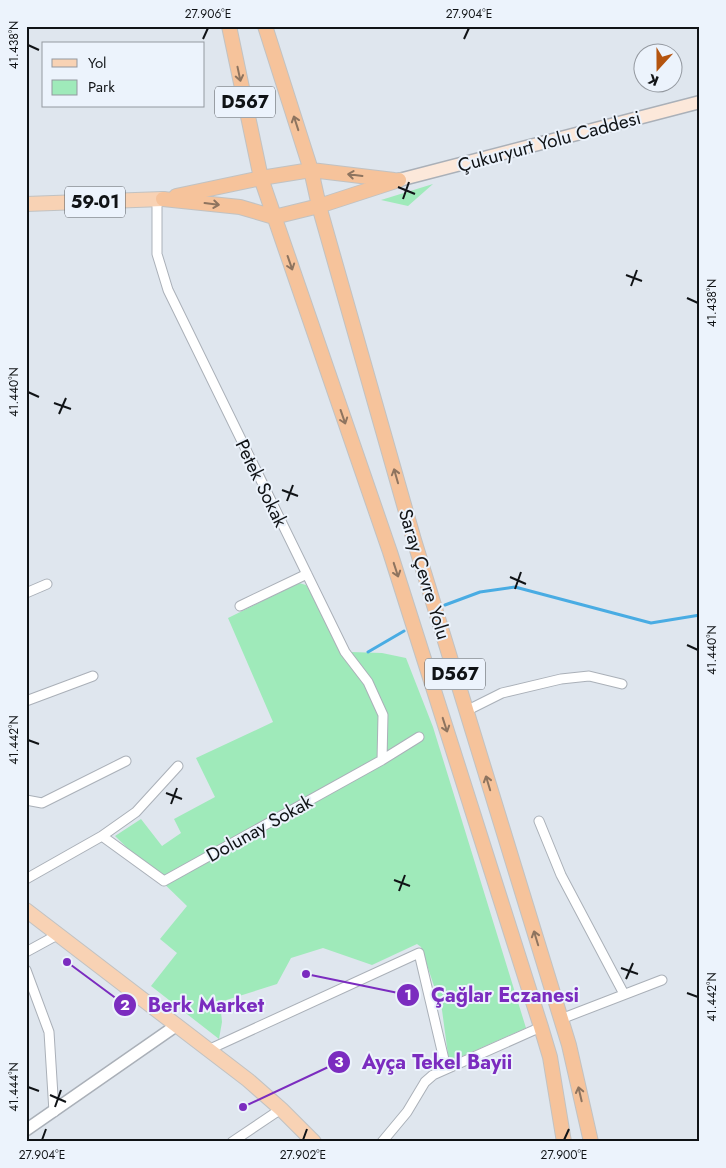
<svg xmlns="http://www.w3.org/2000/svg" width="726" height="1168" viewBox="0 0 726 1168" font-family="Jost,sans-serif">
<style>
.green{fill:#9feaba}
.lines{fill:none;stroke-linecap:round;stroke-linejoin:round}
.stream{stroke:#49ace3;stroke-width:3}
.minor-casing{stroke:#aab0b8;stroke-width:11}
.tertiary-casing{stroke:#aab0b8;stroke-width:14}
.secondary-casing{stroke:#aab0b8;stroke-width:15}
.primary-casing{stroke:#c1c2c2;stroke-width:16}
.trunk-casing{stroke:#c1c2c2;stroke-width:16}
.minor{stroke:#fff;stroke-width:9}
.tertiary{stroke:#fff;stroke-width:11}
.secondary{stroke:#fce8da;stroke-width:12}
.primary{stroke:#f8d2b4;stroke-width:14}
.trunk{stroke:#f6c39b;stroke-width:14}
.oneway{stroke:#8e745f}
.ticks{fill:none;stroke:#101316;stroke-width:2}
.labels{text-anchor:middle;stroke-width:4;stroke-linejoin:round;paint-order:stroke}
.shield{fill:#ecf3fc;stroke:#52565b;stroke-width:1}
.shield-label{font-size:18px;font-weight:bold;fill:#101316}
.street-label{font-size:19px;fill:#101316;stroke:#ecf3fc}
.leader{fill:none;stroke:#7b2cbf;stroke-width:2}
.callout-dot{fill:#7b2cbf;stroke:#ecf3fc;stroke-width:2}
.mark-label{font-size:15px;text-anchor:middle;font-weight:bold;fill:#fff}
.callout-label{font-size:20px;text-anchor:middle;font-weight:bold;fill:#7b2cbf;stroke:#ecf3fc;stroke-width:4;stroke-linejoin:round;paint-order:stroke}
.neatline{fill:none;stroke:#101316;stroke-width:2}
.ticks-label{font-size:12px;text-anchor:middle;fill:#101316}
</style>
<rect width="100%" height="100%" fill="#dfe6ee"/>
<path class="green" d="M433 184 408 206 381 200Z
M299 583 306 585 351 652 382 653 406 658 433 727 526 1028 449 1062 442 1010 421 947 417 944 372 965 323 948 291 958 277 984 220 1002 222 1022 219 1039 151 986 177 953 160 939 187 906 115 836 141 819 162 846 181 833 174 819 215 797 196 758 273 722 228 618Z"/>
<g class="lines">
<path class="stream" d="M445 605 480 592 515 587 651 623 700 615
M368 652 404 631"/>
<g class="minor-casing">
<path id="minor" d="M157 199V254L168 290 345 652 368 682 383 715 382 760
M26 593 47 584
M240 606 307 574
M26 701 93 676
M466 711 502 693 561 679 589 676 622 684
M26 800 42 803 126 761
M539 821 561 875 624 994
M102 836 164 881 382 760 419 737
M26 879 102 836 136 812 178 766
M26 952 59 934
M26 970 49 1032 54 1112
M561 1019 662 980
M210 1049 419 953 446 1068
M232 1142 281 1109
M382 1142 407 1112 425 1082 433 1075 541 1027"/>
</g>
<g class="tertiary-casing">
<path id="tertiary" d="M26 1130 177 1025"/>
</g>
<g class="secondary-casing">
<path id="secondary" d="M399 180 700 102"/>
</g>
<g class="primary-casing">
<path id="primary" d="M26 204 163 199
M26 910 248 1080 281 1109 314 1142"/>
</g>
<g class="trunk-casing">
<path id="trunk" d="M229 26 261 178 390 552 541 1027 550 1057 564 1142
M265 26 311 170 319 206 414 540 569 1045 591 1142
M176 196 261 178 311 170 394 180
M163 199 240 207 274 217 319 206 399 180"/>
</g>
<use href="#minor" class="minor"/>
<use href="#tertiary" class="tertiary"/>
<use href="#secondary" class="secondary"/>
<use href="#primary" class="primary"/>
<use href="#trunk" class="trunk"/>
</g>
<defs><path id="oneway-shaft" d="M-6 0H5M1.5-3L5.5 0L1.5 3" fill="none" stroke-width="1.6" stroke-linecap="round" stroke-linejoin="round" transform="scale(1.25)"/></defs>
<g class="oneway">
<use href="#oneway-shaft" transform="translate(239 74) rotate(78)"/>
<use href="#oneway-shaft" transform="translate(296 123) rotate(-108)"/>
<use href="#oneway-shaft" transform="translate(355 175) rotate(-173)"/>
<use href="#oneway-shaft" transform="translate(212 204) rotate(7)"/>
<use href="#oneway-shaft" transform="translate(290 263) rotate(71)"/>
<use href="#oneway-shaft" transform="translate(343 417) rotate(71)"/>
<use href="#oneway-shaft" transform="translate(396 476) rotate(-106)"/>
<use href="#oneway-shaft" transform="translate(396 570) rotate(72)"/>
<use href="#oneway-shaft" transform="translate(445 725) rotate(72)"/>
<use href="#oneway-shaft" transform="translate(488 783) rotate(-107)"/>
<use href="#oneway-shaft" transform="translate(536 938) rotate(-107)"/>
<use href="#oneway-shaft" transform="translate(580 1094) rotate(-103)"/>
</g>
<path class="ticks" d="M203 39 208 28M464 39 469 28M28 45 39 50M398 187 415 194M403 199 409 182M626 275 642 281M631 286 637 270M687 298 698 303M28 392 39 397M54 403 71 409M59 414 66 398M282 490 298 496M287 501 293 485M510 577 526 584M515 589 521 572M687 645 698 650M28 740 39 744M166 793 182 799M171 804 177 788M394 880 410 886M399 891 405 875M621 968 638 974M626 979 633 963M687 993 698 997M28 1087 39 1091M50 1095 66 1102M55 1107 61 1090M42 1140 46 1129M303 1140 307 1129M564 1140 569 1129"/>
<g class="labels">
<g class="shield">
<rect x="215" y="86.5" width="60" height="31" rx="4"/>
<rect x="65" y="186.5" width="60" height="31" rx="4"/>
<rect x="425" y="658.5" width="60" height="31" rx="4"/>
</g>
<g class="shield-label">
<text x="245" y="108">D567</text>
<text x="95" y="208">59-01</text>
<text x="455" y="680">D567</text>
</g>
<g class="street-label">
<text transform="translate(549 141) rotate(-15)" y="7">Çukuryurt Yolu Caddesi</text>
<text transform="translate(262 483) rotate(64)" y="7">Petek Sokak</text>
<text transform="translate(425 574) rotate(73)" y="7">Saray Çevre Yolu</text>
<text transform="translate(259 828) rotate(-29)" y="7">Dolunay Sokak</text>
</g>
</g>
<path class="leader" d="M306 974L408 995M67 962L125 1005M243 1107L339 1062"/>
<g class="callout-dot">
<circle cx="306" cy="974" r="5"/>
<circle cx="67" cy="962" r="5"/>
<circle cx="243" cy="1107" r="5"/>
<circle cx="408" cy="995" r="12"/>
<circle cx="125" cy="1005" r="12"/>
<circle cx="339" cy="1062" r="12"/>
</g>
<g class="mark-label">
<text x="408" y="1000">1</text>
<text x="125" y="1010">2</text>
<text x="339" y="1067">3</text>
</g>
<g class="callout-label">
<text x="505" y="1002">Çağlar Eczanesi</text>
<text x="206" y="1012">Berk Market</text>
<text x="437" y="1069">Ayça Tekel Bayii</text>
</g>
<rect width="726" height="1168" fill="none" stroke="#ecf3fc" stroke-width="55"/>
<rect x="42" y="42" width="162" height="65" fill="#ecf3fc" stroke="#9499a0"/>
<rect x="52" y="59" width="25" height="8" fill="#f8d2b4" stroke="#9499a0"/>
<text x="88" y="68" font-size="15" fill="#101316">Yol</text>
<rect x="52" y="80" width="25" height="15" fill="#9feaba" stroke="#9499a0"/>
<text x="88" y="92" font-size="15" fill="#101316">Park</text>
<g transform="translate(658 68) rotate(201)"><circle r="24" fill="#ecf3fc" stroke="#9499a0"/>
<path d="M0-4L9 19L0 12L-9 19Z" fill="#b4540f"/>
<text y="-8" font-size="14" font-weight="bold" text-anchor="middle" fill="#101316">K</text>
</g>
<rect x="28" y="28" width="670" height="1112" class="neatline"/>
<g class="ticks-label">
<text x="208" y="18">27.906°E</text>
<text x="469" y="18">27.904°E</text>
<text transform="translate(14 45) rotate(-90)" y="4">41.438°N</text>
<text transform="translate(712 303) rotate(-90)" y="4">41.438°N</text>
<text transform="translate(14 392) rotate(-90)" y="4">41.440°N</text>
<text transform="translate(712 650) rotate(-90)" y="4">41.440°N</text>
<text transform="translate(14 740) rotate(-90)" y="4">41.442°N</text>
<text transform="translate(712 997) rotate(-90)" y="4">41.442°N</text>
<text transform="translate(14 1087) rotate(-90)" y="4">41.444°N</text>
<text x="42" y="1159">27.904°E</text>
<text x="303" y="1159">27.902°E</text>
<text x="564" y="1159">27.900°E</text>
</g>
</svg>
